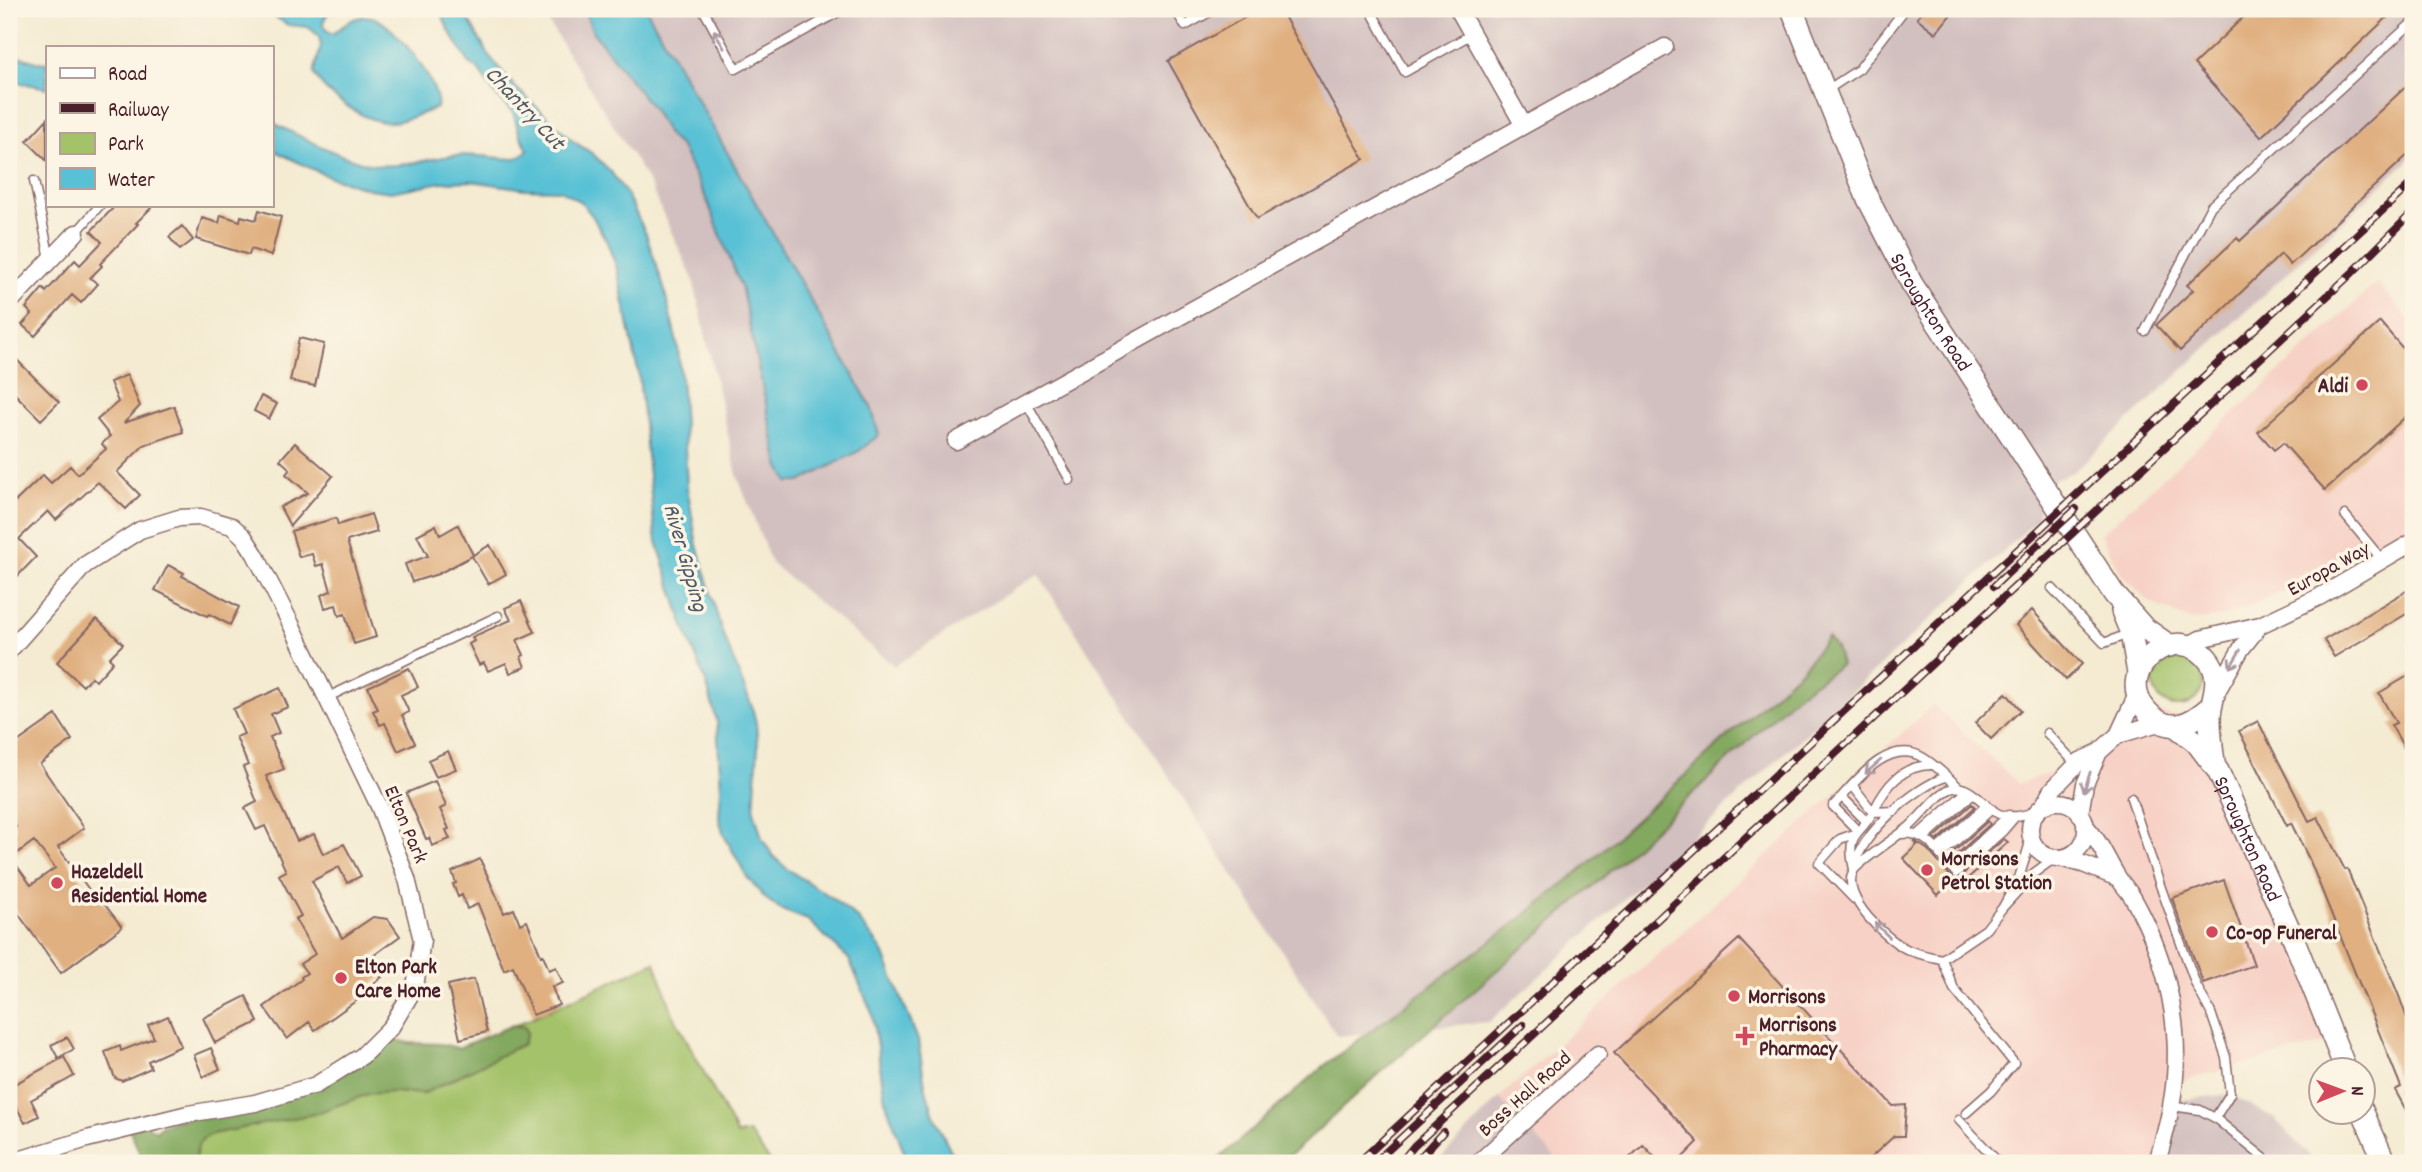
<svg xmlns="http://www.w3.org/2000/svg" width="2422" height="1172" viewBox="0 0 2422 1172" font-family="Dekko,sans-serif">
<style>
.built{fill:#f7d1c6}
.industrial{fill:#d2bfbf}
.green{fill:#a4c26a;stroke:#77704a;stroke-width:2}
.forest{fill:#83a85e;stroke:#666444;stroke-width:2}
.water{fill:#58c1d5;stroke:#517080;stroke-width:2}
.building{fill:#e0b081;fill-rule:evenodd}
.lines{fill:none;stroke-linecap:round;stroke-linejoin:round}
.lane-casing{stroke:#866665;stroke-width:11}
.street-casing{stroke:#866665;stroke-width:19}
.secondary-casing{stroke:#866665;stroke-width:24}
.lane{stroke:#fff;stroke-width:8}
.street{stroke:#fff;stroke-width:16}
.secondary{stroke:#fff;stroke-width:21}
.rail-casing{stroke:#4a1f2b;stroke-width:8}
.rail{stroke:#fcf5e5;stroke-width:5;stroke-dasharray:16;stroke-linecap:butt}
.oneway{stroke:#ae9aa0}
.poi-dot{fill:#d1495b;stroke:#fcf5e5;stroke-width:2.5}
.labels{text-anchor:middle;stroke-width:7;stroke-linejoin:round;paint-order:stroke}
.street-label{font-size:21px;fill:#4a1f2b;stroke:#fcf5e5}
.poi-label{font-size:21px;font-weight:bold;fill:#4a1f2b;stroke:#fcf5e5;text-anchor:start}
.water-label{font-size:23px;font-style:italic;fill:#4f5866;stroke:#fcf5e5}
</style>
<rect width="100%" height="100%" fill="#fcf5e5"/>
<filter id="ink" filterUnits="userSpaceOnUse"><feTurbulence type="fractalNoise" baseFrequency=".0143" numOctaves="2"/><feDisplacementMap in="SourceGraphic" scale="14" xChannelSelector="R" yChannelSelector="G"/><feConvolveMatrix kernelMatrix="1 2 1 2 8 2 1 2 1" color-interpolation-filters="sRGB"/></filter>
<filter id="wash" filterUnits="userSpaceOnUse"><feTurbulence type="fractalNoise" baseFrequency=".00686" numOctaves="4" result="noise"/><feDisplacementMap in="SourceGraphic" scale="28" xChannelSelector="R" yChannelSelector="G"/><feGaussianBlur stdDeviation="1.57" result="paint"/><feColorMatrix in="noise" values="0 0 0 0 0 0 0 0 0 0 0 0 0 0 0 0 0 1.4 0 .05"/><feComposite in="paint" operator="in"/></filter>
<g filter="url(#wash)">
<rect width="100%" height="100%" fill="#f4ebd2"/>
<path class="built" d="M2377 283 2413 324V522L2401 531 2347 553 2274 596 2230 615 2192 621 2149 602 2121 574 2101 534Z
M1933 705 2019 784 2064 767 2145 710 2195 720 2333 1041 2185 1080 2172 1106 2157 1163H1560L1499 1098Z"/>
<path class="industrial" d="M540 9H2413V156L2073 472 2042 484 2037 520 1853 691 1489 1022 1337 1036 1038 574 894 666 771 563 737 475 693 279 647 179Z
M2230 1094 2274 1118 2316 1163H2157L2172 1106 2181 1100Z
M1499 1098 1560 1163H1437Z"/>
<path class="green" d="M2153 681a25 25 0 1 1 50 0a25 25 0 1 1-50 0Z
M655 962 673 1014 737 1135 749 1133 771 1163H152L166 1137 460 1050Z"/>
<path class="forest" d="M1827 638 1836 648 1841 665 1798 694 1608 873 1388 1066 1282 1163H1214L1325 1065 1519 920 1583 868 1802 669Z
M513 1025 525 1027 527 1033 523 1044 423 1094 393 1092 368 1094 314 1114 212 1134C194 1142 199 1147 194 1163H144L128 1126 142 1122 156 1131 162 1125 268 1096 354 1068 393 1039 409 1043 441 1044 458 1048Z"/>
<path class="water" d="M263 9H330L323 22 325 29 333 34C344 25 357 13 372 17 394 23 442 85 437 108 421 113 401 124 384 122 361 119 323 93 314 73L321 46 319 36 308 27 288 25Z
M439 9H462L490 57 515 87 573 141 593 154 611 172 627 195 646 234 664 288 678 348 682 390 687 487 697 545 722 632 752 707 756 723 758 746 754 811 762 838 773 856 787 869 831 897 858 919 882 950 918 1040 925 1086 935 1119 957 1163H908L885 1100 872 1013 849 959 808 920 782 910 765 898 747 877 724 835 719 818 721 789 717 722 707 685 683 624 655 535 639 376 617 269 607 242 593 217 582 203 560 190 525 189 472 181 442 182 391 192 369 189 327 176 271 149V122C301 136 345 161 376 165 400 168 427 159 451 156 468 154 484 156 500 158 513 160 520 159 528 149L520 135 513 113 493 92 478 69 470 64 450 32Z
M584 9H646L871 407 879 435 859 451 800 482H788L779 465 742 290 707 200 681 147 669 136 653 109 593 32Z
M9 53 36 62 47 63V88L17 82 9 77Z"/>
<g id="blocks">
<path class="building" d="M1260 9H1280L1364 159 1257 219 1168 61Z
M1924 9H1955L1936 33 1917 18Z
M2252 9H2396L2261 137 2194 64Z
M2413 80V150L2290 265 2281 254 2180 351 2156 325 2193 290 2187 285 2237 238 2240 241Z
M47 119V161L27 141Z
M116 205H154L136 223 138 224 100 264 102 266 90 278 98 284 81 303 72 295 35 336 22 325 32 314 26 308 43 288 46 292 75 260 80 265 102 242 91 231Z
M259 210 281 217 271 256 251 249 249 255 196 239 202 218 219 223 221 215 240 221 241 216 256 220Z
M182 226 193 240 180 250 169 237Z
M2380 322 2413 360V410L2325 490 2283 443 2274 450 2258 432Z
M299 338 324 344 315 386 290 381Z
M9 352 59 402 41 420 9 388Z
M127 375 140 406 124 423 174 406 183 432 144 445 117 472 140 495 126 509 98 482 56 520 48 511 19 539 36 557 9 585V493L16 501 43 475 51 483 70 466 78 474 106 449 102 444 110 436 97 420 118 402 110 382Z
M261 396 277 404 269 419 254 411Z
M295 443 333 476 290 526 280 507 308 493 286 474 290 469 280 460Z
M371 514 377 532 347 541 376 637 354 644 345 614 339 616 336 605 325 608 321 595 331 591 323 564 316 566 312 554 299 557 291 531 336 518 338 525Z
M436 525 440 535 458 525 473 555 490 545 506 574 488 584 472 556 438 574 412 582 405 564 428 556 417 535Z
M168 565 184 573 182 576 239 607 230 625 209 614 207 616 155 590Z
M2413 587V610L2334 657 2324 640Z
M521 601 535 632 517 640 524 655 521 657 525 667 510 673 506 663 488 671 484 663 479 665 469 644 474 641 472 637 511 620 505 608Z
M2032 610 2082 664 2066 680 2016 625Z
M97 619 123 644 109 658 113 662 96 681 91 677 83 686 57 662Z
M409 668 418 687 401 695 409 712 402 715 415 743 398 751 385 723 380 725 373 711 378 709 368 687Z
M2413 673V763L2391 725 2396 723 2379 693Z
M280 688 288 707 271 714 279 733 270 737 284 769 266 776 297 841 314 834 323 854 344 844 361 876 347 883 339 867 312 881 342 938 373 917 388 919 400 936 369 959 382 977 358 995 360 998 315 1030 309 1022 287 1039 264 1007 302 979 301 977 307 973 300 964 315 954 295 919 301 916 279 875 286 871 265 826 256 830 245 808 257 802 243 767 248 765 236 737 244 734 233 709Z
M2006 693 2021 710 1991 739 1975 723Z
M56 715 72 740 40 764 84 828 58 847 93 895 96 893 122 927 61 973 9 901V832L16 827 9 818V748ZM34 841 55 868 31 885 11 858Z
M2258 721 2309 821 2318 817 2345 870 2347 869 2399 996 2413 1035V1123L2395 1090 2401 1087 2310 861 2291 823 2287 826 2239 731Z
M448 751 456 769 436 777 428 760Z
M435 781 446 806 440 809 449 829 446 830 450 839 432 846 429 838 426 839 406 793Z
M1972 804 1975 807 1937 841 1934 838Z
M1988 821 1990 824 1953 858 1950 855Z
M2004 839 2008 842 1956 889 1950 883 1938 895 1903 858 1917 845 1914 841 1916 842 1928 850 1951 877 1957 879Z
M480 859 504 913 514 909 520 924 527 921 541 956 543 955 549 970 556 967 563 983 552 987 559 1005 533 1015 513 966 504 970 478 904 467 909 462 895 458 897 453 884 456 883 452 872Z
M2224 880 2254 965 2203 983 2172 898Z
M1739 939 1893 1106 1906 1105 1904 1136H1894L1865 1163H1677L1698 1142 1614 1053Z
M474 979 487 1032 460 1039 448 985Z
M246 996 258 1022 215 1043 203 1018Z
M168 1016 181 1046 148 1061 151 1068 122 1081 115 1078 105 1052 120 1046 121 1051 154 1038 148 1025Z
M67 1037 74 1049 58 1058 51 1045Z
M211 1048 220 1069 203 1077 194 1055Z
M64 1057 74 1076 31 1100 39 1116 25 1123 17 1108 9 1112V1087Z
M1643 1145 1660 1163H1624Z"/>
</g>
</g>
<g filter="url(#ink)">
<use href="#blocks" fill-opacity="0" stroke="#866665" stroke-width="2"/>
<g class="lines">
<g class="lane-casing">
<path id="lane" d="M703 9 736 69 844 9
M1175 9 1185 26 1215 9
M1370 9 1405 72 1472 34
M1827 90 1859 69 1905 9
M34 181 50 259
M76 233 100 205
M2413 298 2409 301 2413 306
M2145 331 2211 206 2413 22
M1026 402 1070 480
M2345 515 2383 561
M2052 588 2104 643 2131 633
M326 698 498 616
M2047 733 2076 764
M1853 786 1873 812 1895 811
M1842 797 1866 821
M2131 798 2160 885 2196 985 2211 1013 2226 1057 2230 1094 2215 1118
M1857 830 1833 806C1854 784 1887 737 1922 757 1935 764 1948 778 1960 788
M1902 834C1926 830 1942 856 1956 873L2003 831 2015 817
M1918 835 1967 791
M1924 838 1973 794
M2031 839 2019 878 2003 907 2034 873 2056 857
M1936 850 1987 805
M1940 855 1992 809
M1855 867C1859 835 1916 786 1946 777
M1952 868 2009 815
M1854 869C1845 830 1860 838 1874 810 1886 786 1902 765 1932 765
M1854 899 1819 863 1840 839 1854 834
M1942 959C1932 957 1921 955 1911 951 1889 943 1838 896 1854 870 1859 862 1899 835 1909 827 1921 817 1939 791 1953 788 1971 784 1985 808 1999 814 2011 819 2024 815 2036 812
M2172 1106 2200 1110 2215 1118 2270 1163
M1966 1113 1991 1091 2014 1063 1954 989 1942 959 1986 929 2003 907
M1959 1120 1999 1163"/>
</g>
<g class="street-casing">
<path id="street" d="M1458 9 1523 124
M9 303 76 233
M956 441 1665 47
M2260 625 2319 597 2413 542
M2187 646 2200 639 2260 625 2241 649 2216 693
M9 651 85 565 140 530 179 518 201 517 232 526 244 537 255 554 291 624 379 806 407 879 422 940 415 987 391 1027 362 1056 316 1085 255 1103 188 1114 87 1139 9 1163
M2118 735 2138 692
M2030 830a28 28 0 1 1 56 0a28 28 0 1 1-56 0Z
M2043 806 2053 789 2080 761 2099 752 2118 735 2162 722
M2080 814 2085 784 2099 752
M2085 826C2099 839 2107 860 2117 876 2122 884 2128 890 2133 898 2168 960 2185 1034 2171 1106 2168 1125 2162 1144 2157 1163
M2060 858 2083 864 2118 878
M1478 1163 1598 1054"/>
</g>
<g class="secondary-casing">
<g id="secondary">
<path id="s1" d="M1792 9 1867 197 1912 284 2114 594 2143 627 2170 646"/>
<path d="M2122 611 2131 633 2138 673"/>
<path d="M2211 706C2190 725 2168 736 2146 710 2111 670 2178 616 2210 662 2223 681 2210 699 2210 719 2210 733 2212 748 2214 762"/>
<path id="s2" d="M2174 725 2196 742 2218 771 2292 935 2346 1070"/>
<path d="M2362 1110 2385 1163"/>
</g>
</g>
<use href="#lane" class="lane"/>
<use href="#street" class="street"/>
<use href="#secondary" class="secondary"/>
<g class="rail-casing">
<path id="rail" d="M1994 586 2076 509
M1358 1163 2413 182
M1374 1163 1523 1025
M1400 1163 1414 1146 2352 273 2413 212
M1415 1163 1443 1132"/>
</g>
<use href="#rail" class="rail"/>
</g>
<defs><path id="oneway-shaft" d="M-6 0H5M1.5-3L5.5 0L1.5 3" fill="none" stroke-width="1.6" stroke-linecap="round" stroke-linejoin="round" transform="scale(1.75)"/></defs>
<g class="oneway">
<use href="#oneway-shaft" transform="translate(719 39) rotate(-119)"/>
<use href="#oneway-shaft" transform="translate(2235 659) rotate(121)"/>
<use href="#oneway-shaft" transform="translate(1873 767) rotate(138)"/>
<use href="#oneway-shaft" transform="translate(2087 782) rotate(108)"/>
<use href="#oneway-shaft" transform="translate(1882 930) rotate(-135)"/>
</g>
</g>
<g class="poi-dot">
<circle cx="2362" cy="385" r="7"/>
<circle cx="1927" cy="870" r="7"/>
<circle cx="57" cy="883" r="7"/>
<circle cx="2212" cy="932" r="7"/>
<circle cx="341" cy="978" r="7"/>
<circle cx="1734" cy="996" r="7"/>
<path d="M1741.5 1025.5h7v7h7v7h-7v7h-7v-7h-7v-7h7z"/>
</g>
<g class="labels">
<g class="street-label">
<text dy="7" stroke="none"><textPath href="#s1" startOffset="334">Sproughton Road</textPath></text>
<text transform="translate(2328 568) rotate(-29)" y="7">Europa Way</text>
<text transform="translate(407 824) rotate(67)" y="7">Elton Park</text>
<text dy="7" stroke="none"><textPath href="#s2" startOffset="138">Sproughton Road</textPath></text>
<text transform="translate(1524 1093) rotate(-42)" y="7">Boss Hall Road</text>
</g>
<g class="poi-label">
<text x="2348" y="392" text-anchor="end">Aldi</text>
<text x="1941" y="865">Morrisons<tspan x="1941" dy="24">Petrol Station</tspan></text>
<text x="71" y="878">Hazeldell<tspan x="71" dy="24">Residential Home</tspan></text>
<text x="2226" y="939">Co-op Funeral</text>
<text x="355" y="973">Elton Park<tspan x="355" dy="24">Care Home</tspan></text>
<text x="1748" y="1003">Morrisons</text>
<text x="1759" y="1031">Morrisons<tspan x="1759" dy="24">Pharmacy</tspan></text>
</g>
<g class="water-label">
<text transform="translate(526 107) rotate(47)" y="8">Chantry Cut</text>
<text transform="translate(687 557) rotate(74)" y="8">River Gipping</text>
</g>
</g>
<rect width="2422" height="1172" fill="none" stroke="#fcf5e5" stroke-width="35"/>
<rect x="46" y="46" width="228" height="161" fill="#fcf5e5" stroke="#b59f9b" stroke-width="2"/>
<rect x="60" y="68" width="35" height="10" fill="#ffffff" stroke="#b59f9b" stroke-width="2"/>
<text x="108" y="80" font-size="21" fill="#4a1f2b">Road</text>
<rect x="60" y="103" width="35" height="10" fill="#4a1f2b" stroke="#b59f9b" stroke-width="2"/>
<text x="108" y="116" font-size="21" fill="#4a1f2b">Railway</text>
<rect x="60" y="133" width="35" height="21" fill="#a4c26a" stroke="#b59f9b" stroke-width="2"/>
<text x="108" y="150" font-size="21" fill="#4a1f2b">Park</text>
<rect x="60" y="168" width="35" height="21" fill="#58c1d5" stroke="#b59f9b" stroke-width="2"/>
<text x="108" y="186" font-size="21" fill="#4a1f2b">Water</text>
<g transform="translate(2342 1091) rotate(89)"><circle r="33" fill="#fcf5e5" stroke="#b59f9b" stroke-width="2"/>
<path d="M0-5L12 26L0 18L-12 26Z" fill="#d1495b"/>
<text y="-10" font-size="19" font-weight="bold" text-anchor="middle" fill="#4a1f2b">N</text>
</g>
</svg>
